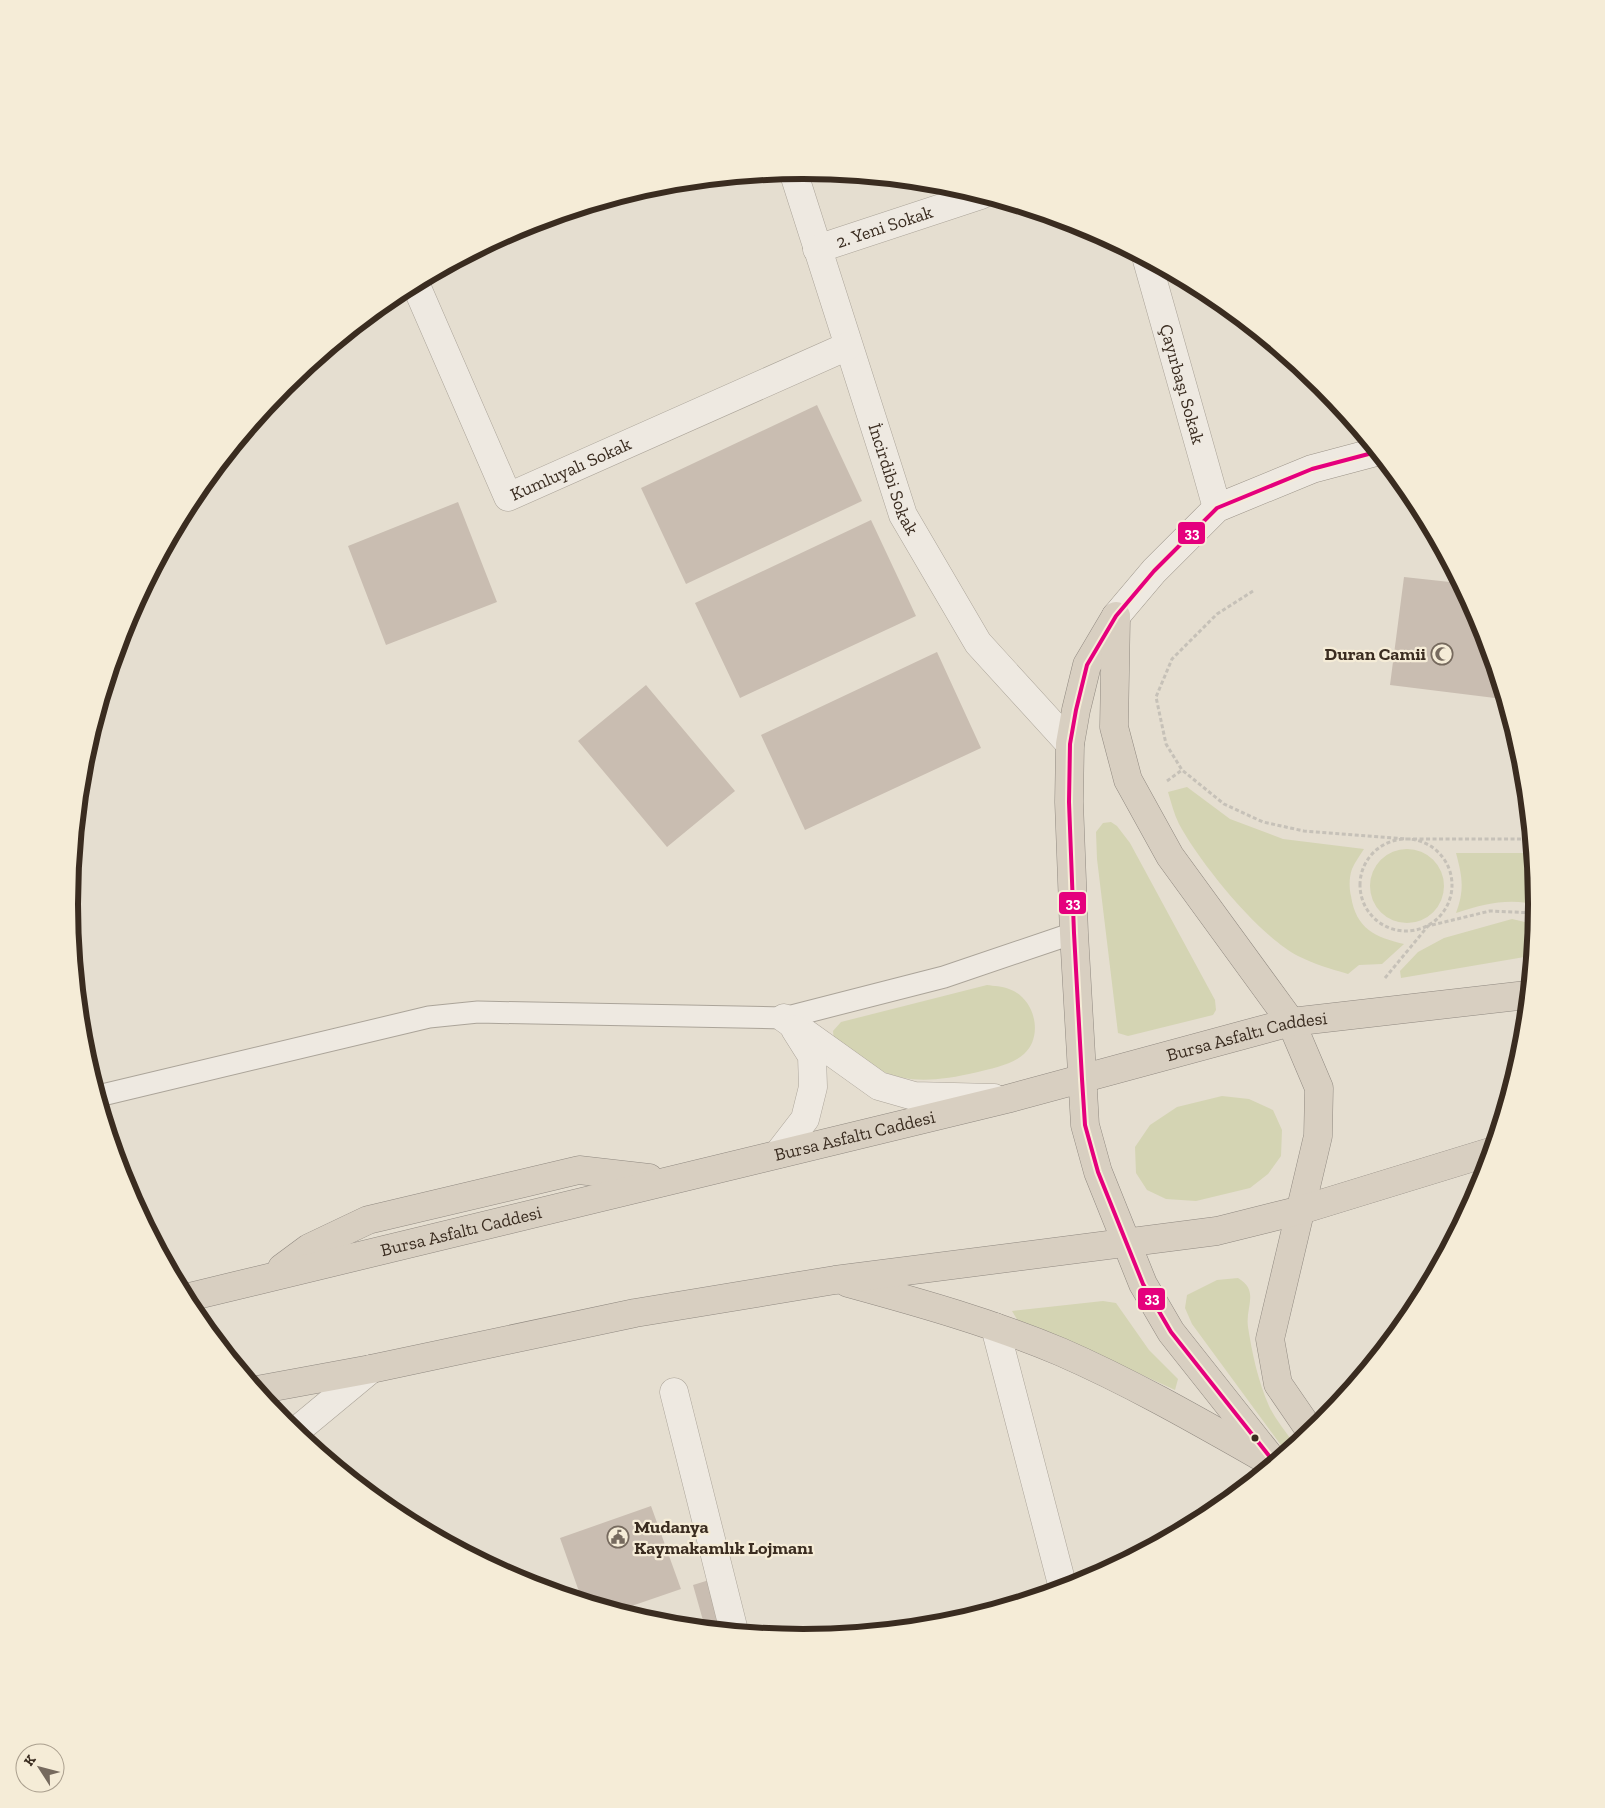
<svg xmlns="http://www.w3.org/2000/svg" width="1605" height="1808" viewBox="0 0 1605 1808" font-family="'Zilla Slab',serif">
<style>
.green{fill:#d4d4b3}
.building{fill:#c9bdb1}
.lines{fill:none;stroke-linecap:round;stroke-linejoin:round}
.lane-casing{stroke:#aba499;stroke-width:23}
.street-casing{stroke:#aba499;stroke-width:29}
.secondary-casing{stroke:#9b9388;stroke-width:29}
.highway-casing{stroke:#908980;stroke-width:29}
.path{stroke:#c6c1b8;stroke-width:3;stroke-dasharray:4 2.5;stroke-linecap:butt}
.lane{stroke:#eee9e1;stroke-width:21}
.street{stroke:#eee9e1;stroke-width:28}
.secondary{stroke:#eee9e1;stroke-width:28}
.highway{stroke:#d8cfc1;stroke-width:28}
.bus-1-casing{stroke:#f5ecd7;stroke-width:8}
.bus-1{stroke:#e5007d;stroke-width:4}
.bus-dot{fill:#3a2c20;stroke:#f5ecd7;stroke-width:2}
.labels{text-anchor:middle;stroke-width:4.5;stroke-linejoin:round;paint-order:stroke}
.street-label{font-size:18px;fill:#3a2c20;stroke:#f5ecd7}
.poi-label{font-size:18px;font-weight:bold;fill:#3a2c20;stroke:#f5ecd7;text-anchor:end}
.rim{fill:none;stroke:#3a2c20;stroke-width:6}
.line-badge{stroke:#f5ecd7;stroke-width:2}
.badge-label{font-size:14px;text-anchor:middle;font-weight:bold;fill:#fff}
</style>
<rect width="100%" height="100%" fill="#e5ded0"/>
<path class="green" d="M1187 787 1230 819 1283 839 1364 849C1360 855 1355 862 1352 869 1349 877 1349 888 1351 896 1356 929 1375 937 1404 944L1382 964 1359 965 1348 974C1331 969 1314 964 1298 956 1259 936 1200 863 1179 824 1174 814 1171 802 1168 792Z
M1111 822 1117 826 1130 843 1215 1000 1216 1010 1213 1015 1128 1036 1118 1033 1097 859 1096 832 1103 823Z
M1370 886a37 37 0 1 1 74 0a37 37 0 1 1-74 0Z
M1456 853H1531L1536 904C1505 899 1487 903 1456 913 1465 889 1462 876 1456 853Z
M1512 919 1534 924 1531 956 1401 978 1400 971 1418 952 1444 938Z
M987 985C994 986 1002 986 1009 989 1035 998 1044 1036 1024 1054 1012 1065 993 1068 978 1072 913 1087 887 1082 834 1041L833 1031 841 1022Z
M1222 1096 1249 1099 1273 1110 1282 1130 1281 1156 1268 1174 1250 1188 1196 1201 1166 1199 1147 1190 1136 1173 1135 1147 1150 1125 1177 1107Z
M1238 1278C1260 1291 1245 1307 1248 1327 1252 1353 1258 1381 1269 1406 1275 1419 1286 1432 1295 1445L1286 1452 1192 1324 1185 1308 1187 1295 1217 1280Z
M1103 1301 1116 1303 1149 1350 1178 1379 1175 1390 1040 1328 1018 1321 1012 1311Z"/>
<path class="building" d="M817 405 862 501 686 584 641 488Z
M458 502 497 602 386 645 348 546Z
M871 520 916 616 740 698 695 603Z
M1404 577 1459 583 1481 623 1503 699 1390 685Z
M937 652 981 748 805 830 761 735Z
M646 685 735 791 667 847 578 741Z
M651 1506 681 1589 617 1611 582 1600 560 1538Z
M719 1577 731 1616 704 1624 693 1585Z"/>
<g class="lines">
<g class="lane-casing">
<path id="lane" d="M98 1096 429 1017 478 1012 784 1018 944 977 1074 933"/>
</g>
<g class="street-casing">
<g id="street">
<path id="s1" d="M793 171 903 515 978 643 1070 744"/>
<path id="s2" d="M817 249 981 195"/>
<path id="s3" d="M1147 260 1217 508"/>
<path id="s4" d="M415 283 508 497 848 346"/>
<path d="M784 1018 879 1086 914 1096 994 1098"/>
<path d="M778 1154 805 1119 813 1087 812 1056 795 1029"/>
<path d="M995 1327 1063 1588"/>
<path d="M674 1392 734 1631"/>
<path d="M295 1432 371 1369"/>
</g>
</g>
<g class="secondary-casing">
<path id="secondary" d="M1116 616 1154 571 1217 508 1312 469 1376 452"/>
</g>
<g class="highway-casing">
<g id="highway">
<path d="M1116 616 1087 665 1076 710 1070 744 1069 802 1074 933 1085 1125 1098 1172 1143 1284 1171 1332 1274 1462"/>
<path d="M1116 618 1114 727 1128 780 1170 856 1291 1022 1319 1088 1318 1136 1270 1339 1278 1384 1311 1432"/>
<path d="M282 1268 309 1248 368 1220 579 1170 649 1178"/>
<path d="M848 1283C921 1303 992 1323 1061 1352 1132 1383 1198 1421 1265 1459"/>
<path id="s5" d="M185 1298 1007 1099 1291 1022 1527 995"/>
<path d="M257 1390 371 1369 635 1313 835 1280 1217 1231 1301 1210 1490 1152"/>
</g>
</g>
<path class="path" d="M1253 591 1217 614 1172 659 1156 697 1166 744 1182 770 1224 804 1263 822 1304 831 1408 839H1530
M1167 781 1182 770
M1360 885a46 46 0 1 1 92 0a46 46 0 1 1-92 0Z
M1385 978 1428 926 1490 911 1535 913"/>
<use href="#lane" class="lane"/>
<use href="#street" class="street"/>
<use href="#secondary" class="secondary"/>
<use href="#highway" class="highway"/>
<g class="bus-1-casing">
<path id="bus-1" d="M1274 1462 1171 1332 1143 1284 1098 1172 1085 1125 1082 1079 1074 933 1069 802 1070 744 1076 710 1087 665 1116 616 1154 571 1217 508 1312 469 1376 452"/>
</g>
<use href="#bus-1" class="bus-1"/>
</g>
<defs>
<g id="mosque-ring" transform="scale(1.125)"><circle r="9.5" fill="#f5ecd7" stroke="#766a5e" stroke-width="1.5"/><path d="M3.5-4.9A6 6 0 1 0 3.5 4.9A5 5 0 1 1 3.5-4.9Z" fill="#766a5e"/></g>
<g id="civic-ring" transform="scale(1.125)"><circle r="9.5" fill="#f5ecd7" stroke="#766a5e" stroke-width="1.5"/><path d="M-.6-6.5H3V-4.5H.6V-3L4-1V1h2V6H-6V1h2V-1L-.6-3ZM-1.2 2.5V6h2.4V2.5Z" fill="#766a5e"/></g>
</defs>
<g fill-rule="evenodd">
<use href="#mosque-ring" x="1442" y="654"/>
<use href="#civic-ring" x="618" y="1537"/>
</g>
<circle class="bus-dot" cx="1255" cy="1438" r="4.5"/>
<g class="labels">
<g class="street-label">
<text dy="6" stroke="none"><textPath href="#s2" startOffset="71">2. Yeni Sokak</textPath></text>
<text dy="6" stroke="none"><textPath href="#s3" startOffset="129">Çayırbaşı Sokak</textPath></text>
<text dy="6" stroke="none"><textPath href="#s4" startOffset="302">Kumluyalı Sokak</textPath></text>
<text dy="6" stroke="none"><textPath href="#s1" startOffset="324">İncirdibi Sokak</textPath></text>
<text dy="6" stroke="none"><textPath href="#s5" startOffset="1094">Bursa Asfaltı Caddesi</textPath></text>
<text dy="6" stroke="none"><textPath href="#s5" startOffset="689">Bursa Asfaltı Caddesi</textPath></text>
<text dy="6" stroke="none"><textPath href="#s5" startOffset="284">Bursa Asfaltı Caddesi</textPath></text>
</g>
<g class="poi-label">
<text x="1426" y="660">Duran Camii</text>
<text x="634" y="1533" text-anchor="start">Mudanya<tspan x="634" dy="21">Kaymakamlık Lojmanı</tspan></text>
</g>
</g>
<path d="M0 0H1605V1808H0ZM78 904a725 725 0 1 1 1450 0a725 725 0 1 1-1450 0Z" fill="#f5ecd7" fill-rule="evenodd"/>
<path class="rim" d="M78 904a725 725 0 1 1 1450 0a725 725 0 1 1-1450 0Z"/>
<g class="line-badge">
<rect x="1177" y="521" width="29" height="24" rx="5" fill="#e5007d"/>
<rect x="1058" y="891" width="29" height="24" rx="5" fill="#e5007d"/>
<rect x="1137" y="1287" width="29" height="24" rx="5" fill="#e5007d"/>
</g>
<g class="badge-label">
<text x="1192" y="538">33</text>
<text x="1073" y="908">33</text>
<text x="1152" y="1303">33</text>
</g>
<g transform="translate(40 1768) rotate(306)"><circle r="24" fill="#f5ecd7" stroke="#aa9f8e"/>
<path d="M0-4L9 19L0 12L-9 19Z" fill="#766a5e"/>
<text y="-8" font-size="14" font-weight="bold" text-anchor="middle" fill="#3a2c20">K</text>
</g>
</svg>
